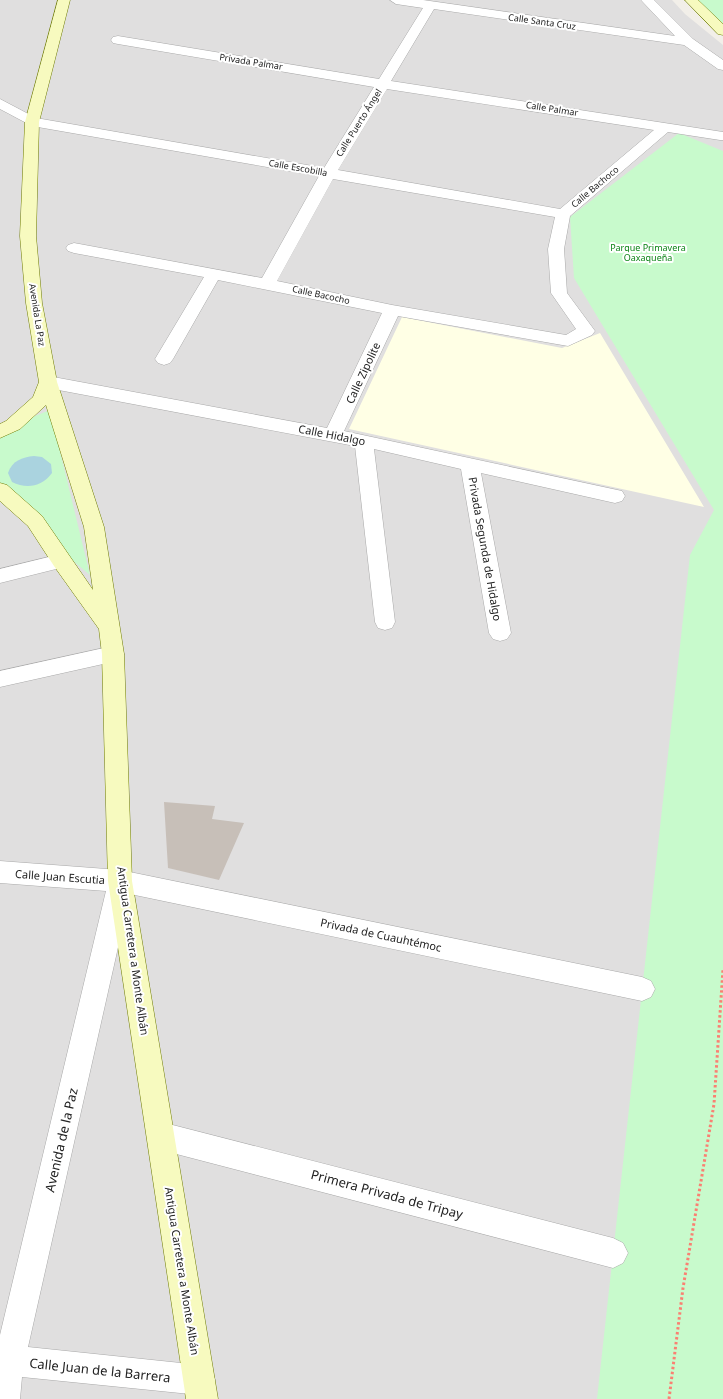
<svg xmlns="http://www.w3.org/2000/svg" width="723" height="1399" viewBox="0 0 723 1399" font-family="'Noto Sans',sans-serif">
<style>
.residential{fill:#e0dfdf}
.education{fill:#ffffe5}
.park{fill:#c8facc}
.water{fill:#aad3df}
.building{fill:#c7bfb8}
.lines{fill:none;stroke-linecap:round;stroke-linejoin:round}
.street-casing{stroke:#a9a9a9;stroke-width:1}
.secondary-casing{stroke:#707d05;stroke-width:1}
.path{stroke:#fa8072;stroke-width:3;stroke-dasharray:2.5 2.5;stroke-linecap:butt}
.street{fill:#fff;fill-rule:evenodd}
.secondary{fill:#f7fabf;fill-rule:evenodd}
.labels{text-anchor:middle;stroke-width:4;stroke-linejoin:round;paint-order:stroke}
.far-street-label{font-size:9px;fill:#222;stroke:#fff}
.far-park-label{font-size:9px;fill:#0c8416;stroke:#fff}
.street-label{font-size:11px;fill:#222;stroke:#fff}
.near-street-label{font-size:13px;fill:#222;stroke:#fff}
</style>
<rect width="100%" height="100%" fill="#f2efe9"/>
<path class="residential" d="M0 0H672L685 14 723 45V1399H0Z"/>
<path class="education" d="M402 317 562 348 600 333 704 507 349 429Z"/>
<path class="park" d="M691 0H723V31Z
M679 133 723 151V1399H597L690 555 714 510 574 278 570 217Z
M50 410 90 575 0 500V430Z"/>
<path class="water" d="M34 456 42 457 51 464 52 473C42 487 26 489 12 482L8 473C12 461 22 457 34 456Z"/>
<path class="building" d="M164 802 215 806 212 819 244 823 219 880 168 868Z"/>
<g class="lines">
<g class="street-casing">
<path id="street" d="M390 0H423L675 36 641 0H654L693 39 723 60V70L718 69 684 45 434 9 391 81 723 132V140H720L668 132 570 216 564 249 567 293 595 331 592 335 568 346 398 316 344 431 622 491 625 496 622 501 615 503 481 473 511 633 507 639 500 641 493 639 489 633 461 469 374 449 395 622 392 628 385 630 378 628 375 622 355 446 48 388 42 386 39 382 42 378 48 376 327 428 382 313 218 280 173 359 170 363 164 365 158 363 155 359 204 277 74 253 68 251 66 248 68 245 74 243 262 278 319 176 32 126 0 109V99L36 118 324 168 374 87 118 44 113 43 111 40 113 37 118 36 379 79 423 8 396 4ZM387 89 654 130 560 209 338 170ZM333 179 555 217 548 249 551 293 576 329 566 335 392 305 277 281Z
M61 554 68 556 71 561 68 566 0 583V569Z
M113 646 121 648 124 654 121 660 0 687V671Z
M0 861 120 870 642 977 651 981 655 989 651 997 642 1001 130 894 28 1347 200 1365 211 1369 215 1380 211 1391 200 1395 22 1377 20 1399H0V1335L106 891 0 883Z
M161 1122 613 1238 623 1243 628 1253 623 1263 613 1268 161 1150 151 1146 147 1136 151 1126Z"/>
</g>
<g class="secondary-casing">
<path id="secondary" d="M58 0H70L39 122 36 236 42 303 57 382 104 527 124 654 132 881 218 1399H186L108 881 102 654 99 629 54 566 28 526 0 501V483L7 485 42 516 93 590 84 527 46 405 20 429 0 438V424L6 421 33 397 39 382 26 303 20 236 25 122Z
M685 0H698L723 24V35L718 34Z"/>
</g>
<path class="path" d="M669 1399 683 1288 714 1104 723 969"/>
<use href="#street" class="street"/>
<use href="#secondary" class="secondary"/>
</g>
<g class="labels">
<g class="far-street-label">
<text transform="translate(542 22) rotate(8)" y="3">Calle Santa Cruz</text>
<text transform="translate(251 62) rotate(9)" y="3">Privada Palmar</text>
<text transform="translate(552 109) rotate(9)" y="3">Calle Palmar</text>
<text transform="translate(359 123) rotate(-58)" y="3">Calle Puerto Ángel</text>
<text transform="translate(298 168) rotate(10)" y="3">Calle Escobilla</text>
<text transform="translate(595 187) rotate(-40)" y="3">Calle Bachoco</text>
<text transform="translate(321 295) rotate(12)" y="3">Calle Bacocho</text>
<text transform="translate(37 315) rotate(81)" y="3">Avenida La Paz</text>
</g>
<g class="far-park-label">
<text x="648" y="251">Parque Primavera<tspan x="648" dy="10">Oaxaqueña</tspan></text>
</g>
<g class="street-label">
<text transform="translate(363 373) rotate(-65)" y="4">Calle Zipolite</text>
<text transform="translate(332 435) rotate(11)" y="4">Calle Hidalgo</text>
<text transform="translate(485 549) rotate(80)" y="4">Privada Segunda de Hidalgo</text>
<text transform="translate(60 877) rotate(4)" y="4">Calle Juan Escutia</text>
<text transform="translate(381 935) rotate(12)" y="4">Privada de Cuauhtémoc</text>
<text transform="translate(133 951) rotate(82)" y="4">Antigua Carretera a Monte Albán</text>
<text transform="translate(182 1271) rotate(81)" y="4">Antigua Carretera a Monte Albán</text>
</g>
<g class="near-street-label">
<text transform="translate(61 1140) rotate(-77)" y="5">Avenida de la Paz</text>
<text transform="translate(387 1194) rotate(15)" y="5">Primera Privada de Tripay</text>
<text transform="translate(100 1370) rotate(6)" y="5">Calle Juan de la Barrera</text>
</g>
</g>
</svg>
